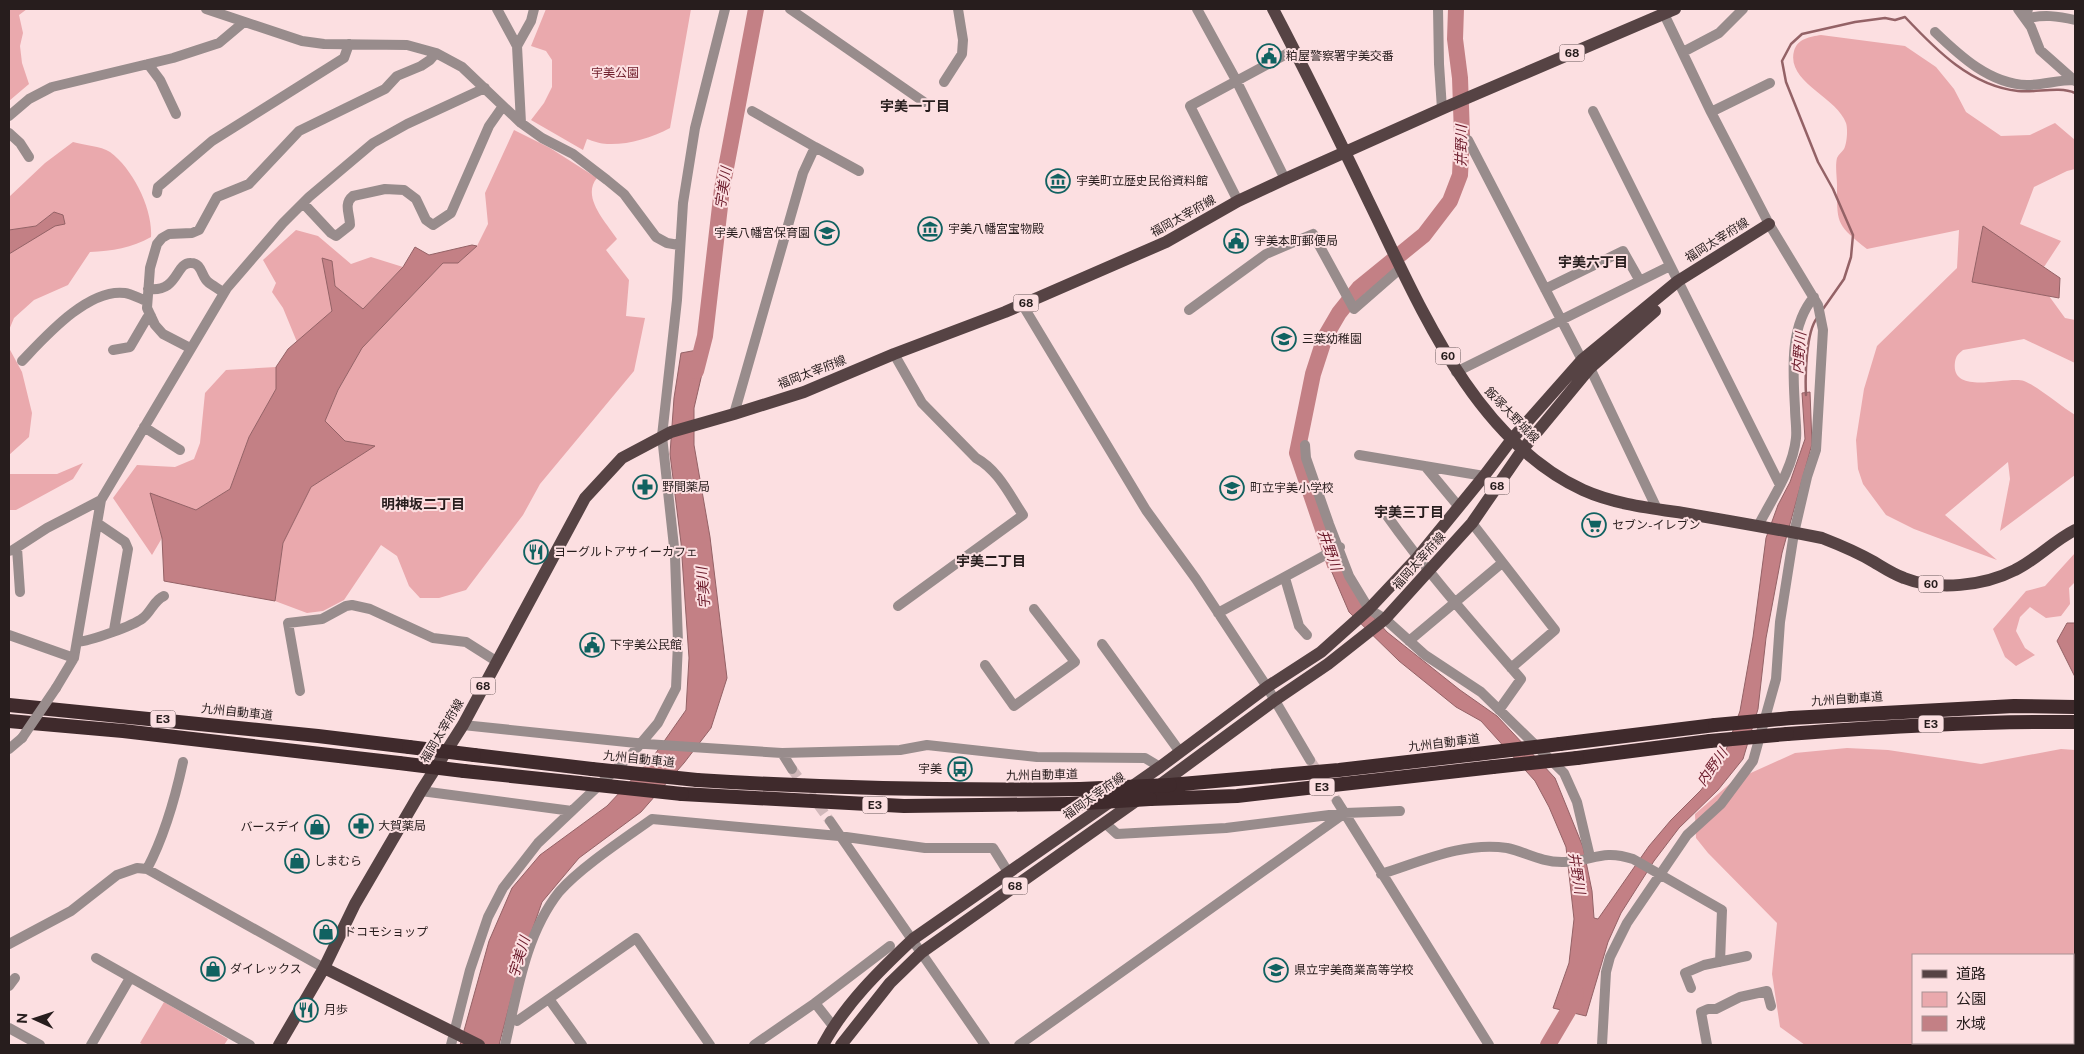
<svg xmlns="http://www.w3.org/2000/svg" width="2084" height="1054" viewBox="0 0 2084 1054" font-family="'Public Sans','Noto Sans JP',sans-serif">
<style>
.green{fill:#eaa9ad;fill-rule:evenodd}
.water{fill:#c38085;stroke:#946266}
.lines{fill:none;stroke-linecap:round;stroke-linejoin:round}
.stream{stroke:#946266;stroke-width:2.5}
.river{stroke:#c38085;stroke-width:16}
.minor-tunnel{stroke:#d1b8ba;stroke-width:10;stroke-dasharray:10 5;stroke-linecap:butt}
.minor{stroke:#988c8c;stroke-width:10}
.major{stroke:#564344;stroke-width:12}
.highway{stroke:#3f2a2c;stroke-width:14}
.minor-bridge{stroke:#988c8c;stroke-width:10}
.highway-bridge{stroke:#3f2a2c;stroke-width:14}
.labels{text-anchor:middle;stroke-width:4;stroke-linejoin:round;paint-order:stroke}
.shield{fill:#fcdfe1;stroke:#675758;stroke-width:1}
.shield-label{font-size:11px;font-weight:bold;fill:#271d1d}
.poi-label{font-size:12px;fill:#271d1d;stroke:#fcdfe1;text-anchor:start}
.park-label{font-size:12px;fill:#71202e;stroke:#fcdfe1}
.street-label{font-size:12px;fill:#271d1d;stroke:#fcdfe1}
.neighbourhood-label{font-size:14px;font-weight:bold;fill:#271d1d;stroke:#fcdfe1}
.water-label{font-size:14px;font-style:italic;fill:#6a1929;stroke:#fcdfe1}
</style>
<rect width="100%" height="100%" fill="#fcdfe1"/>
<path class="green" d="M9 9H27L19 15 23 33 20 46 22 63 29 84 9 101Z
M546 9H691L670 128C651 138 628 145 607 144 601 144 593 141 587 139L583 150 531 120 544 103 552 87V60L546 51 531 46Z
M1821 35 1905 46 1936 67 1954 89 1966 112 2001 136 2030 135 2055 123 2075 140V169L2067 171 2034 187 2020 224 2061 241 2044 267 1983 227 1973 282 2049 296 2065 318 2075 320V363L2024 339 1963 350C1958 354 1956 356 1955 362 1950 397 2009 375 2024 381 2037 386 2062 407 2075 415V475L2000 531 2010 479 2008 462 1945 515 1997 560 1914 529 1886 515 1863 484 1858 469 1856 440 1864 389 1877 346 1957 268 1959 230 1867 249C1836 224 1837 224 1837 185 1837 177 1835 166 1837 158 1838 155 1842 152 1844 149 1847 143 1848 129 1846 123 1837 97 1786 82 1794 51 1798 38 1810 37 1821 35Z
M514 130 550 148 597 178C581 197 606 222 617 239L606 250 629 280 626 316 645 318 634 371 540 484 523 515 466 590 439 598H420L409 586 397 556 381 545 344 600 323 611 307 613 275 601 283 543 311 487 374 446 345 441 325 421 338 390 362 348 443 263H458L477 246 488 224 485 193Z
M73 142C83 145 101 146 110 152 133 169 153 209 151 237 132 248 112 251 90 252L68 285 34 300 14 318 9 330V254L55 225 65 223 54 212 36 226 9 230V197L45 163Z
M296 230 318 236 351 264 371 257 403 267 363 309 335 286 332 262V311L297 342 283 308 272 292 276 283 263 260Z
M9 348 22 372 32 413 29 437 9 455Z
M276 367V389L249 437 230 489 196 510 151 494 162 538 152 555 113 498 137 465 175 467 194 459 200 443 205 393 226 370Z
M83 463 73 479 16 510H9V474H57Z
M2075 553V582L2069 588 2070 604 2061 616 2046 618 2030 607 2020 617 2016 631 2025 648 2035 655 2016 666 2005 657 1993 629 2026 591 2045 586Z
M1847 748 1888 750 1981 764 2061 749 2075 750V1045H1805L1780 1027 1772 974 1777 923 1708 853 1696 838 1695 814 1733 781 1795 753ZM1913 955H2073V1043H1913Z
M164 1002 228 1039 224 1045H144L140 1043Z"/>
<path class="water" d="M54 212 63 215 65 224 55 226 9 254V230L36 226Z
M1983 226 2060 278 2059 298 1972 282Z
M472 245 477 246 458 263H443L362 348 338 390 325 421 345 441 375 446 311 487 283 543 275 601 164 581 162 538 150 493 196 510 230 489 249 437 276 389V367L288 349 332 311 322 258 332 261 335 286 363 309 403 267 415 247 429 255Z
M708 348 694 408V445L710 537 727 678 711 728 684 763 641 812 579 858 542 902 520 965 499 1045H460L489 941 512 888 540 855 607 806 653 757 686 710 689 658 681 543 670 454 674 398 681 353Z
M1810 392 1812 444 1782 553 1766 638 1758 709 1743 759 1718 790 1679 828 1654 861 1621 913 1608 942 1586 1016 1553 1008 1569 963 1574 919 1566 847 1549 807 1535 781 1481 721 1456 707 1399 661 1349 612 1322 549 1332 539 1361 603 1387 632 1460 690 1497 716 1555 778 1583 847 1592 891 1594 918 1598 919 1649 846 1671 820 1701 790 1722 761 1740 711 1753 637 1766 538 1778 505 1790 482 1805 439 1802 393Z
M2067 623H2075V677L2057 641Z"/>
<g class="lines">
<path class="stream" d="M1823 309 1844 279 1851 257 1853 235 1833 189 1818 162 1786 82 1782 61 1791 44 1802 34 1855 22 1885 18 1895 20 1905 17C1936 50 1971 86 2018 91 2036 93 2059 86 2075 93
M1806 395C1805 376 1806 332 1817 318"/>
<path class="river" d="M696 371 705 336 722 189 756 9
M1335 565 1297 453 1313 374 1325 337 1339 313 1359 288 1424 235 1450 201 1460 175 1462 135 1460 78 1455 39 1456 9
M1548 1045 1574 1001 1576 992"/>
<path class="minor-tunnel" d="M1310 760 1337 801
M792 769 830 821"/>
<path class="minor" d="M206 9 302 41 324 44 407 45 436 53 462 67 521 123 542 138 573 154 607 180 624 194 656 237 667 243 679 245
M497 9 517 46 521 123
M790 9 924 102
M1197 9 1236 80 1285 179
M1438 9 1439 64 1442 109
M2018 9 2031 27 2040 50 2075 81
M2028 9 2025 19C2043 14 2058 16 2075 20
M1935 32C1960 56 1990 84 2027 85 2043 85 2058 80 2074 80
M517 46 531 21 534 9
M1683 52 1719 33 1743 9
M148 64 160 80 176 114
M944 82 962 54 963 40 958 9
M752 111 815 147
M1593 111 1780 485
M1711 112 1770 83
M9 116 29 99 52 87 173 58 219 43 244 22
M9 133 20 143 29 157
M1468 140 1582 360 1590 368 1657 509
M157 193 158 187 212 141 344 58 349 44
M1238 201 1190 106 1294 50
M303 203 331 233 336 236 350 225C350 214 343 204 353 196L385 189 404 190 416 199 426 220 433 225 451 213 489 126 503 106
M148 289C179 293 175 262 191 263 202 263 201 276 208 282 213 286 219 289 224 293
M1545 289 1623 251 1640 281
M1022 304 1146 510 1196 579 1267 687 1310 760
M1189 310 1266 254 1313 234 1354 309 1401 268
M190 348 163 334 155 325 147 308 150 268 157 244 162 238 169 234 192 233 199 230 217 197 249 184 299 131 385 89 397 76 421 66 430 60 436 53
M113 350 130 347 147 318 151 316
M894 354 922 403 976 458C998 470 1009 494 1023 515L898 606
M22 361C45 337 88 288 125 293 132 294 140 299 147 301
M1456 372 1670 266
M734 414 803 173 815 147 859 171
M144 427 180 450
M1305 445 1306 458 1329 524 1349 576 1369 609 1385 619 1425 655 1481 692 1564 773 1577 802 1590 857
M1359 455 1484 476
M1425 466 1459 507
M1385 513C1426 571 1474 625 1521 679L1499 710
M97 523 125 542 128 549 114 630
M1472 523 1555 630 1511 668
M1758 526C1772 499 1793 469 1796 438 1797 429 1795 418 1795 408 1793 371 1789 326 1814 297
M17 548 20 592
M9 551 13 550 47 528 101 500
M1285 578 1299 626 1307 635
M1218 613 1340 547
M9 635 74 658
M1409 641 1502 563
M77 642C90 641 133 626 143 618 151 612 154 600 164 596
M1102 644 1180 752
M985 665 1014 706 1075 662 1034 609
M56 688 74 658 101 500 227 288 283 223 309 197 373 143 407 124 485 88
M300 691 288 623 322 619 346 606 352 605 370 609 433 638 466 642 496 661
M463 725 646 744 782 753 900 750 927 745 1037 757 1145 758 1160 767
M9 749 22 738
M782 753 792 769
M421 791 572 811
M1337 801 1489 1045
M830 821 985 1045
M1105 823 1117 834 1226 828 1345 813 1400 811
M147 869C165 835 175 799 183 762
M1381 874C1420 862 1464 841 1507 848 1526 852 1540 862 1562 862 1591 863 1600 848 1633 859L1722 910 1720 962
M9 944 71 911 117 875 137 868 147 869 324 968
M96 958 250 1045
M9 986 15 978
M1691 988 1685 973 1704 965 1747 956
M549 999 582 1045
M815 1003 833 1026
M517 1021 636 938 710 1045
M9 1028 40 1045
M91 1045 130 978
M451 1045 470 970 488 917 503 888 538 843 631 755 658 723 676 688 678 643 675 556 662 436 677 300 683 203 695 128 725 9
M505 1045C517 994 525 935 559 892 581 867 624 839 652 819L839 836 925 848H993L1008 872
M754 1045 815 1003 890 946
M1019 1045 1345 813
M1602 1045 1606 972 1610 957 1627 923 1687 835 1721 804 1753 761 1776 679 1780 622 1794 533 1807 477 1816 450 1823 330 1818 305 1769 224 1711 112 1664 14
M1707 1045 1701 1012 1708 1009H1716L1740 997 1767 991 1771 1006"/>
<path class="major" d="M1273 9C1306 72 1338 137 1369 202 1419 304 1473 439 1583 490 1614 504 1649 508 1683 513 1730 521 1776 529 1822 538 1840 545 1857 552 1874 562 1884 568 1893 574 1904 578 1937 591 1984 586 2015 570 2036 560 2053 541 2075 530
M1157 787 1275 700 1328 664 1385 619 1472 523 1523 449 1590 368 1655 311
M324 968 479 1045
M279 1045 324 968 355 904 421 791 463 725 585 498 622 458 671 432 734 414 804 392 894 354 1005 312 1166 242 1238 201 1285 179 1446 107 1675 9
M823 1045C845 1004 879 971 913 939L1160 767 1267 687 1321 652 1369 609 1417 558 1484 476 1512 439 1582 360 1678 281 1769 224
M841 1045 890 983 922 952 1140 798"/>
<path class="highway" d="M9 705 318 736 409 747
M1791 718 2014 706 2075 707
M9 721 123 731 399 763
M1787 734C1883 727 1979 721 2075 722
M1560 744 1715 725
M474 755 592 769
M1577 758 1710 741
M464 771 579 783
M697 780C825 788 952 791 1080 789
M1170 785 1339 770 1477 754
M682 794 904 806 1069 804
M1150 799 1237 796 1493 767"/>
<path class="minor-bridge" d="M22 738 56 688"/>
<path class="highway-bridge" d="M1715 725 1791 718
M1710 741 1787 734
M409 747 474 755
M1477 754 1560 744
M399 763 464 771
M1493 767 1577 758
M592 769 697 780
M579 783 682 794
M1080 789 1170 785
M1069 804 1150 799"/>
</g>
<defs>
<g id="civic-ring" transform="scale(1.25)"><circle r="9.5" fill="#fcdfe1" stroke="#116261" stroke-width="1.5"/><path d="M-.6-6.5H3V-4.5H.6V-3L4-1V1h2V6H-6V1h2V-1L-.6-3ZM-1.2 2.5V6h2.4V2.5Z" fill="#116261"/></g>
<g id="museum-ring" transform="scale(1.25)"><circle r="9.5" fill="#fcdfe1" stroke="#116261" stroke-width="1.5"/><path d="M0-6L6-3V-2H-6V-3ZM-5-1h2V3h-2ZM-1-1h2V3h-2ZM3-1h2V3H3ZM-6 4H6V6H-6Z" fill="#116261"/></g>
<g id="school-ring" transform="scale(1.25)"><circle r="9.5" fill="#fcdfe1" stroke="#116261" stroke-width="1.5"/><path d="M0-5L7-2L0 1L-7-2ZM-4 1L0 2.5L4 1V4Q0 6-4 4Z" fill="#116261"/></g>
<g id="pharmacy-ring" transform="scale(1.25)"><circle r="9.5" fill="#fcdfe1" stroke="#116261" stroke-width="1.5"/><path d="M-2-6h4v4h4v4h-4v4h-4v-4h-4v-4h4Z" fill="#116261"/></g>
<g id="supermarket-ring" transform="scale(1.25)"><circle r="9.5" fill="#fcdfe1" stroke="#116261" stroke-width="1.5"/><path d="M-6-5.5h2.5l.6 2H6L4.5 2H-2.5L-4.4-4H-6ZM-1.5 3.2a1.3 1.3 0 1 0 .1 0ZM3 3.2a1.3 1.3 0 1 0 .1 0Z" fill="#116261"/></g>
<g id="restaurant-ring" transform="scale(1.25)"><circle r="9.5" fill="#fcdfe1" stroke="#116261" stroke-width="1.5"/><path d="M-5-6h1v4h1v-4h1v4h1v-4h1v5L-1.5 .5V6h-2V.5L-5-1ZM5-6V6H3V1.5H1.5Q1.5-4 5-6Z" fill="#116261"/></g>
<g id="bus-ring" transform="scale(1.25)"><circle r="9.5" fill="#fcdfe1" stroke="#116261" stroke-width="1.5"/><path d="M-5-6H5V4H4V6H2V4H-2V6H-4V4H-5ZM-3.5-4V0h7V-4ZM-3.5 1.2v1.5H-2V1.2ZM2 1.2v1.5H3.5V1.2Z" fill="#116261"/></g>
<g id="shop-ring" transform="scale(1.25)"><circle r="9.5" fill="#fcdfe1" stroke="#116261" stroke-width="1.5"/><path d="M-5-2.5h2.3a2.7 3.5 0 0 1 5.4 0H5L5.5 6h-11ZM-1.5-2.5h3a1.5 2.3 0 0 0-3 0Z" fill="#116261"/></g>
</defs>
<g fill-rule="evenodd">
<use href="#civic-ring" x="1269" y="56"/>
<use href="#museum-ring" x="1058" y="181"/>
<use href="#museum-ring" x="930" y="229"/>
<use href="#school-ring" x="827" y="233"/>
<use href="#civic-ring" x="1236" y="241"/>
<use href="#school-ring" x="1284" y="339"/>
<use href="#pharmacy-ring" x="645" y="487"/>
<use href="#school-ring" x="1232" y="488"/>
<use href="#supermarket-ring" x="1594" y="525"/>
<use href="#restaurant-ring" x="536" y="552"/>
<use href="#civic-ring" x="592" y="645"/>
<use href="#bus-ring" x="960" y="769"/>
<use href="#pharmacy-ring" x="361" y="826"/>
<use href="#shop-ring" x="317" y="827"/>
<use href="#shop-ring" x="297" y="861"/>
<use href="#shop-ring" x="326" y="932"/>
<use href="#shop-ring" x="213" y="969"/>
<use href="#school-ring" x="1276" y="970"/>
<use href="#restaurant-ring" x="306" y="1010"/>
</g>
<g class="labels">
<g class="shield">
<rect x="1559.5" y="44.5" width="25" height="17" rx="4"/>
<rect x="1013.5" y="294.5" width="25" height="17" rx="4"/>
<rect x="1435.5" y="347.5" width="25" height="17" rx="4"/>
<rect x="1484.5" y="477.5" width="25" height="17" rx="4"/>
<rect x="1918.5" y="575.5" width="25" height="17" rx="4"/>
<rect x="470.5" y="677.5" width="25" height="17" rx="4"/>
<rect x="150.5" y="710.5" width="25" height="17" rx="4"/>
<rect x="1918.5" y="715.5" width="25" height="17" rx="4"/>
<rect x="1309.5" y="778.5" width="25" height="17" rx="4"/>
<rect x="862.5" y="796.5" width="25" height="17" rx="4"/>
<rect x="1002.5" y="877.5" width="25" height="17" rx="4"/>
</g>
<g class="shield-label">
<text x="1572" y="57">68</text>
<text x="1026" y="307">68</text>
<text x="1448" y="360">60</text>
<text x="1497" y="490">68</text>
<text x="1931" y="588">60</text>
<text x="483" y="690">68</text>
<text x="163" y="723">E3</text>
<text x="1931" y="728">E3</text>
<text x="1322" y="791">E3</text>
<text x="875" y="809">E3</text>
<text x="1015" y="890">68</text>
</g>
<g class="poi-label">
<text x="1286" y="60">粕屋警察署宇美交番</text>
<text x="1076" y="185">宇美町立歴史民俗資料館</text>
<text x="948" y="233">宇美八幡宮宝物殿</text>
<text x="810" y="237" text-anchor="end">宇美八幡宮保育園</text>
<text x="1254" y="245">宇美本町郵便局</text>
<text x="1302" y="343">三葉幼稚園</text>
<text x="662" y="491">野間薬局</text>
<text x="1250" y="492">町立宇美小学校</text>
<text x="1612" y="529">セブン-イレブン</text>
<text x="554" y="556">ヨーグルトアサイーカフェ</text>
<text x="610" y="649">下宇美公民館</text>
<text x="942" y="773" text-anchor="end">宇美</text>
<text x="378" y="830">大賀薬局</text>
<text x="300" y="831" text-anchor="end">バースデイ</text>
<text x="314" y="865">しまむら</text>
<text x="344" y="936">ドコモショップ</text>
<text x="230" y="973">ダイレックス</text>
<text x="1294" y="974">県立宇美商業高等学校</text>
<text x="324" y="1014">月歩</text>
</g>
<g class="park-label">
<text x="615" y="77">宇美公園</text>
</g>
<g class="street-label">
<text transform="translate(1183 216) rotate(-29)" y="4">福岡太宰府線</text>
<text transform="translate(1717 240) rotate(-32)" y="4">福岡太宰府線</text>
<text transform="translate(812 372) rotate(-21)" y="4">福岡太宰府線</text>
<text transform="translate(1512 415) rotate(46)" y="4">飯塚大野城線</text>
<text transform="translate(1419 561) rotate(-48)" y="4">福岡太宰府線</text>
<text transform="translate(1847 699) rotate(-4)" y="4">九州自動車道</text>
<text transform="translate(237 712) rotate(6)" y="4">九州自動車道</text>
<text transform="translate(442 731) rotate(-59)" y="4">福岡太宰府線</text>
<text transform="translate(1444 743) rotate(-7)" y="4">九州自動車道</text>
<text transform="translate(639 759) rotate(6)" y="4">九州自動車道</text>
<text transform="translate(1042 775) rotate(-1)" y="4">九州自動車道</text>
<text transform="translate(1094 796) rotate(-35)" y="4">福岡太宰府線</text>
</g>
<g class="neighbourhood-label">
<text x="915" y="111">宇美一丁目</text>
<text x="1593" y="267">宇美六丁目</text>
<text x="423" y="509">明神坂二丁目</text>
<text x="1409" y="517">宇美三丁目</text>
<text x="991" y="566">宇美二丁目</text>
</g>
<g class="water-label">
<text transform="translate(1461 146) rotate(-89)" y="5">井野川</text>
<text transform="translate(723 188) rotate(-81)" y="5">宇美川</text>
<text transform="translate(1799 353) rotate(-85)" y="5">内野川</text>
<text transform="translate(1330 550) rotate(71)" y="5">井野川</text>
<text transform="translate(703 588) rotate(-94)" y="5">宇美川</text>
<text transform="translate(1712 767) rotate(-55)" y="5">内野川</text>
<text transform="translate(1577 873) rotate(81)" y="5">井野川</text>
<text transform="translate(519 957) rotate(-73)" y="5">宇美川</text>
</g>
</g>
<rect width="2084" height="1054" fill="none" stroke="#271d1d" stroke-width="20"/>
<rect x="1912" y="954" width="162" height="90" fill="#fcdfe1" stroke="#a79193"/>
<rect x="1922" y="970" width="25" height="8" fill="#564344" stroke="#a79193"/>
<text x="1956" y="979" font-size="15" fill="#271d1d">道路</text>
<rect x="1922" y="992" width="25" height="15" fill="#eaa9ad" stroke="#a79193"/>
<text x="1956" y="1004" font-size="15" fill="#271d1d">公園</text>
<rect x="1922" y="1016" width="25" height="15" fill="#c38085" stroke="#a79193"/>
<text x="1956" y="1029" font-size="15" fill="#271d1d">水域</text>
<g transform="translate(35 1019) rotate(273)" stroke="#fcdfe1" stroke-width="4" paint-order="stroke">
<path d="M0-4L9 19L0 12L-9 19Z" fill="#271d1d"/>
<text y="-8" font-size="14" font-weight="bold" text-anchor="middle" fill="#271d1d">N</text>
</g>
</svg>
